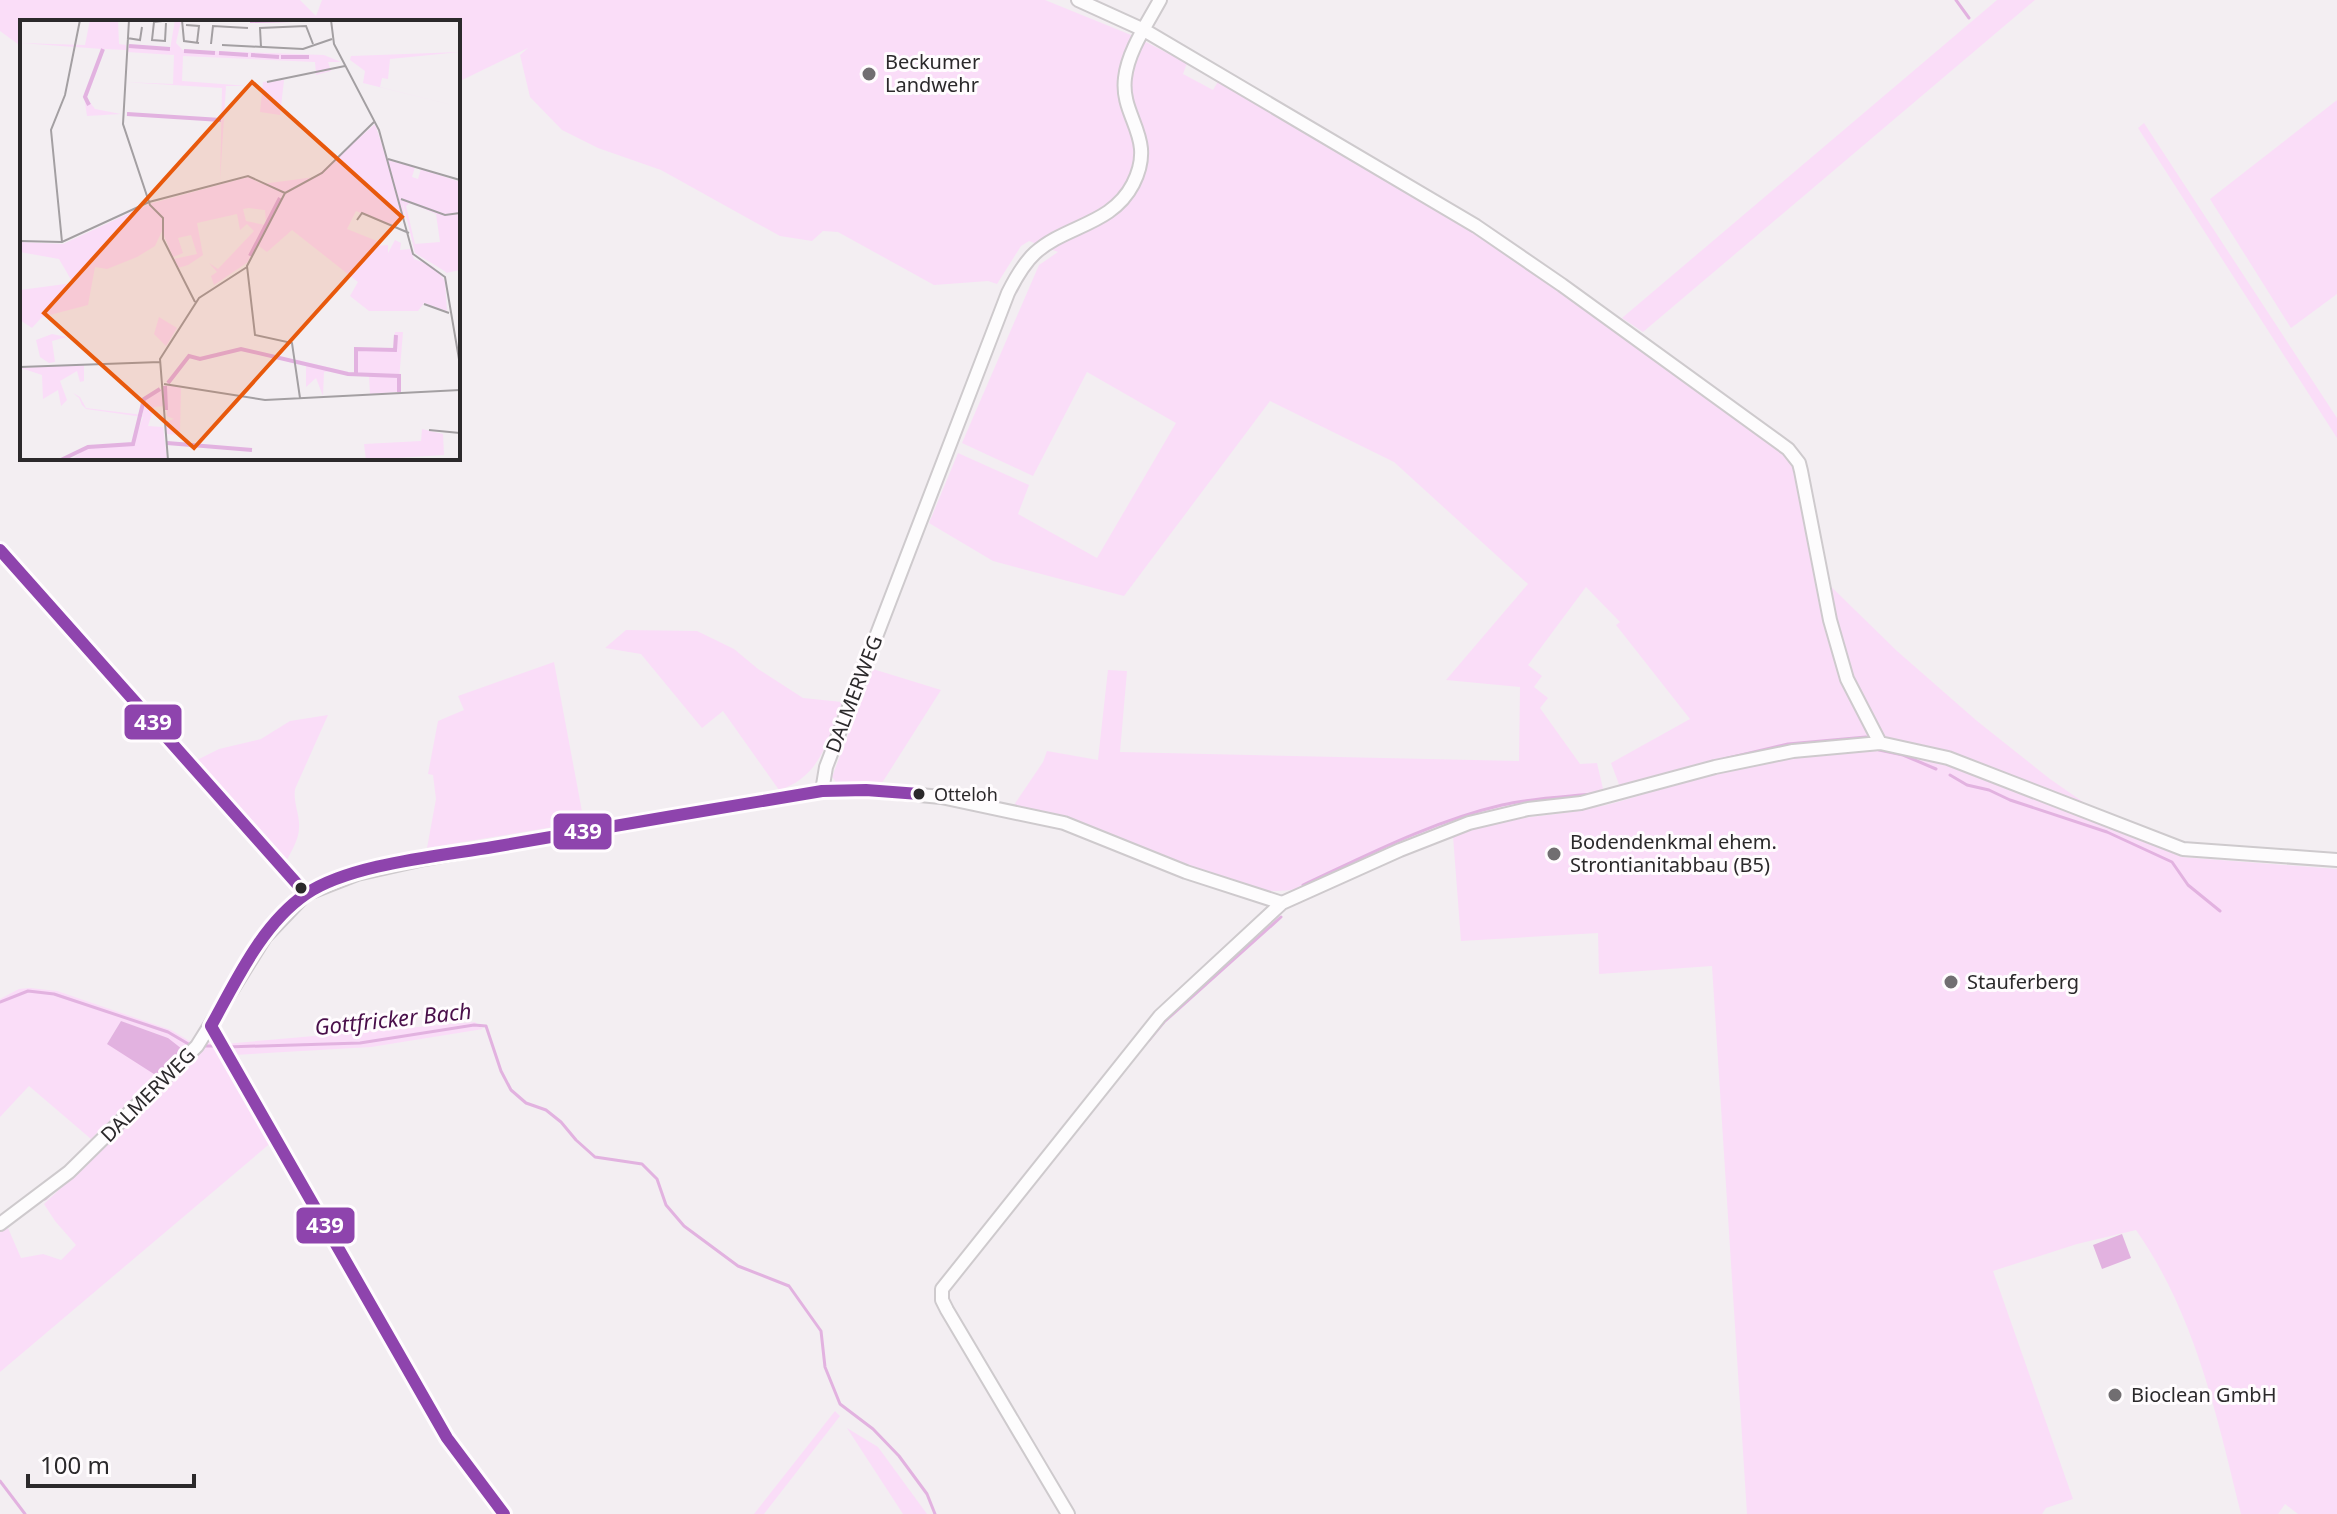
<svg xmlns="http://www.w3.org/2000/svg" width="2337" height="1514" viewBox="0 0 2337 1514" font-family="'Noto Sans',sans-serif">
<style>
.green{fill:#faddf8;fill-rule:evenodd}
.water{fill:#e2b2e0}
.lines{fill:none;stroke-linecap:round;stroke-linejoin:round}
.stream{stroke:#e2b2e0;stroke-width:3}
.street-casing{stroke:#cecacd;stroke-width:16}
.street{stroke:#fdfcfd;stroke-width:12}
.bus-1-casing{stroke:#fffcfe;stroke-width:18}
.bus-1{stroke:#8e44ad;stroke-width:12}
.poi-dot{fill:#716e71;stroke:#fffcfe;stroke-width:3}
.bus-dot{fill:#2b292b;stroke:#fffcfe;stroke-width:3}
.labels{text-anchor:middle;stroke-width:6;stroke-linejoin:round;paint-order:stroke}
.bus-label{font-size:18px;fill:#2b292b;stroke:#fffcfe;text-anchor:start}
.poi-label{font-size:20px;fill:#2b292b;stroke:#fffcfe;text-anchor:start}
.street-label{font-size:20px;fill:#2b292b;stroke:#fffcfe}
.water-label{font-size:22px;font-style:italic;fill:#490f4a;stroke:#fffcfe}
.inset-river{fill:none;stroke:#e2b2e0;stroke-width:4}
.inset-road{fill:none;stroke:#a39fa2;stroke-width:2}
.view{fill:#e8590c;fill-opacity:0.15;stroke:#e8590c;stroke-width:4}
.inset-edge{fill:none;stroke:#2b292b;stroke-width:4}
.line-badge{stroke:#fffcfe;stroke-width:3}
.badge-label{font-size:22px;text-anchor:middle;font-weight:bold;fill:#fff}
</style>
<rect width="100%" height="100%" fill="#f3eef2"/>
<path class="green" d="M0 0H300L316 16 322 0H1045L1136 37 1187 63 1183 74 1213 90 1219 80 1474 229 1786 452 1799 474 1813 569 1897 651 1977 721 2050 779 2125 831 2181 857 2337 869V1514H2298L2285 1504 2278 1514H2241C2217 1416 2195 1314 2136 1230L2077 1244 1993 1271 2073 1499 2046 1508 2042 1514H1747L1712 966 1599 974 1598 933 1461 941 1453 836C1498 816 1545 818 1592 808 1630 801 1668 785 1705 774L1707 761 1620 787 1611 763 1690 719 1616 625 1620 622 1586 587 1528 665 1542 676 1534 687 1548 698 1540 708 1580 764 1597 763 1604 793 1580 799 1536 801 1501 809 1314 885C1289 892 1271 893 1246 887L1012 808 1043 762 1047 751 1098 760 1108 670 1127 671 1120 752 1519 761 1520 687 1446 680 1528 584 1394 462 1270 401 1124 596 993 561 929 523 958 453 1029 485 1018 514 1097 558 1176 423 1087 372 1033 476 962 443 1039 265 1058 252 1029 241 1021 246 997 284 988 281 934 285 838 232 823 231 812 241 780 236 661 170 598 148 562 130 530 97 520 55 528 48 458 82V22H22V47L0 31Z
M1997 0H2035L1643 332 1622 318Z
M2337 100V294L2291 328 2210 199Z
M2144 123 2337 418V438L2138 128Z
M626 630 697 631 734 649 758 669 803 698 842 702C829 738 820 778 779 790L723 711 702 728 641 654 605 648Z
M554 662 584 822 427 848 436 799 433 775 428 774 438 721 464 710 458 696Z
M873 669 941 690 882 783 836 782 832 777Z
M328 715 295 789C293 803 300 814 299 828 299 840 290 853 285 864L195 761 219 749 261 739 290 721Z
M30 988 57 991 171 1030 191 1042 91 1139 29 1086 0 1117V999L19 989ZM121 1021 168 1038 107 1044Z
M475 1022 483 1029 371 1047 234 1055 224 1044Z
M208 1041 214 1042 273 1141 0 1372V1232L8 1228 21 1258 43 1254 61 1260 76 1245 55 1221 44 1204 150 1103Z
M835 1411 840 1416 764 1514H754Z
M847 1428 878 1447 927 1514H903Z"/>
<path class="water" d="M121 1021 168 1038 182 1049 157 1076 107 1044Z
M2122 1234 2131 1258 2102 1269 2093 1245Z"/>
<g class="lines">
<path class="stream" d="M1956 0 1969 18
M1879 750 1903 755 1936 769
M1724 759 1788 744 1866 737
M1950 775 1967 785 1989 790 2010 800 2107 832 2172 862 2188 885 2220 911
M1303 885C1367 855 1433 821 1502 805 1532 798 1562 797 1593 794
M0 1002 28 991 54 994 168 1032 190 1045
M1149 1040 1164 1022 1281 917
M202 1046H218
M226 1047 360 1043 474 1025 486 1026 501 1071 511 1090 526 1103 546 1110 561 1122 576 1140 595 1157 642 1164 657 1179 666 1205 684 1226 738 1266 789 1286 821 1331 825 1367 840 1404 873 1429 899 1456 927 1494 935 1514
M139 1112 153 1097
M45 1199 57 1188
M0 1481 25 1514"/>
<g class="street-casing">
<path id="street" d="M1078 0 1144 30 1476 226 1562 285 1788 449 1799 463 1801 471 1830 620 1847 679 1880 743
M0 550 306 894
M822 791 826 767 1008 293C1015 279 1023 264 1035 253 1066 225 1112 225 1133 184 1157 137 1120 118 1125 78 1128 51 1147 24 1160 0
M211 1026 447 1438 504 1514
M0 1224 69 1172 197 1046 265 937 306 894 357 874 424 859 596 829 822 791 866 790 941 797 1064 823 1186 872 1282 903
M1068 1514 947 1310 942 1300V1289L1160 1016 1282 903 1400 850 1469 823 1528 809 1581 803 1715 767 1793 751 1880 743 1948 758 2183 849 2337 860"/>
</g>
<use href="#street" class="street"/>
<g class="bus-1-casing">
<path id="bus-1" d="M0 550 306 894
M504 1514 447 1438 211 1026C236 981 262 924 306 894 350 864 440 856 493 847 603 828 712 809 822 791L866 790 919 794"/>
</g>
<use href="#bus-1" class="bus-1"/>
</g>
<g class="poi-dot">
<circle cx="869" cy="74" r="8"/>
<circle cx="1554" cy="854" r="8"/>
<circle cx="1951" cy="982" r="8"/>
<circle cx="2115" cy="1395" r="8"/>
</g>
<g class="bus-dot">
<circle cx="919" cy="794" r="7"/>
<circle cx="301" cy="888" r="7"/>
</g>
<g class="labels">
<g class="bus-label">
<text x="934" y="801">Otteloh</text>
</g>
<g class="poi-label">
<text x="885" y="69">Beckumer<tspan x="885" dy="23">Landwehr</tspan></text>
<text x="1570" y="849">Bodendenkmal ehem.<tspan x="1570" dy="23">Strontianitabbau (B5)</tspan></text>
<text x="1967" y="989">Stauferberg</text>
<text x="2131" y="1402">Bioclean GmbH</text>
</g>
<g class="street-label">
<text transform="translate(854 694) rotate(-69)" y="7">DALMERWEG</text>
<text transform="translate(148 1095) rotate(-45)" y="7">DALMERWEG</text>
</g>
<g class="water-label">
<text transform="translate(393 1019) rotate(-6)" y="8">Gottfricker Bach</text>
</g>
</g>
<g transform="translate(20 20)">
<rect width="440" height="440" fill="#f3eef2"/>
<path d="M70 0H98L99 24 106 25V30L84 29 66 77 75 89 101 94 67 96 64 76 82 29 0 23 65 25ZM155 0 161 1 156 23 163 30 304 35 321 42H308L311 51 296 55 295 42 163 36 162 61 228 66H206L200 161 202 68 103 62 153 64 154 35 107 32V25L150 29ZM440 32 370 39 368 59 362 58 360 67 440 87 343 63 345 51 330 40 331 36ZM264 60 260 95 240 92 243 62ZM355 104 367 140 395 147 392 157 398 159 401 149 440 162V250L426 253 431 300 426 252 395 233 382 179 385 199 377 201 376 208 336 191 327 209 357 221 356 226 368 225V233L375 220 381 223 380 230 390 229 394 239 413 246 425 261 427 291 404 283 398 291H349L330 276 338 262 272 210 247 232 236 224 252 193 246 203 245 190 229 188 223 189 226 201 245 205 236 220 228 242 194 265 191 256 197 252 189 243 198 249 234 211 227 204 220 210 217 194 177 203 183 235 168 245 158 248 154 239 177 234 171 215 158 218 163 233 153 237 142 211 135 226 117 237 87 249 75 247 68 285 22 297 12 308 0 300V270L53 263 39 239 0 232V222L43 224 129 184 228 157 242 164 295 157ZM390 183 416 194 420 222 395 224 386 186ZM139 297 157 308 146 326 134 314ZM375 312H383L378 372 350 374 349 356 336 355 310 351 304 352 303 376 296 358 286 367V345L274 339 336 354V328L374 331ZM32 314 47 317 32 321 35 342 29 343 20 337 16 320ZM169 337 148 364 161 368 160 415 145 414 146 402 154 399 147 396 145 366ZM64 344V361L60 362 57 351 40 361 47 380 41 386 38 370 23 379 22 355 1 348ZM144 367 145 386 134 387 128 406 143 407 147 439 51 440 69 426 113 424 123 397 66 389 62 385 59 378 53 373 60 377 66 388 123 395V379ZM402 409 423 414 424 435 346 440 344 424 401 421Z" fill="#faddf8" fill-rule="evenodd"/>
<path class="inset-river" d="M230 1 273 0M109 26 150 29M164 31 195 33M199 33 228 35M231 35 259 37M261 37H289M69 85 65 77 83 29M107 94 201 100M230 236 260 178M336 353V329L375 330 376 315M148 363 169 336 180 339 221 329 328 354 379 356V372M145 366 146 390M147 423 232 430M41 440 68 427 113 424 124 379 140 369"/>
<path class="inset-road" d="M109 0 103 104 130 185 143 198V219L175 282M162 0 164 21 179 23M311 0 314 24 359 110 393 234 425 257 440 345M146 3 145 21 132 20 134 2 151 0M166 5 179 6 177 23M107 18 120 20 122 7M191 24 193 6 228 8M202 25 283 29 312 19M241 27 240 8 286 6 293 24M247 62 325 46M368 139 440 160M381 179 425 195 440 193M337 200 342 193 389 213M0 221 42 222 129 182 228 156 265 173M42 222 31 110 45 75 60 0M404 284 429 293M0 347 140 342M144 364 245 380 440 370M280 378 272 323 235 315 227 246 265 173 302 153 355 101M409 410 440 413M148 440 140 339 179 278 227 247"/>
<path class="view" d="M232 62 382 197 174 428 24 293Z"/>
<rect width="440" height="440" class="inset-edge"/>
</g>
<g class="line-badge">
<rect x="123" y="703" width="60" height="38" rx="8" fill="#8e44ad"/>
<rect x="552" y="812" width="61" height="39" rx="8" fill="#8e44ad"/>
<rect x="295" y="1206" width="61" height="39" rx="8" fill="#8e44ad"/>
</g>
<g class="badge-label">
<text x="153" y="730">439</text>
<text x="583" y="839">439</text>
<text x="325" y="1233">439</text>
</g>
<path d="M28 1474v12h166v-12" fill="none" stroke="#2b292b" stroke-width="4"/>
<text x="40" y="1474" font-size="24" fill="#2b292b" stroke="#fffcfe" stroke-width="6" paint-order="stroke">100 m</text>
</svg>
